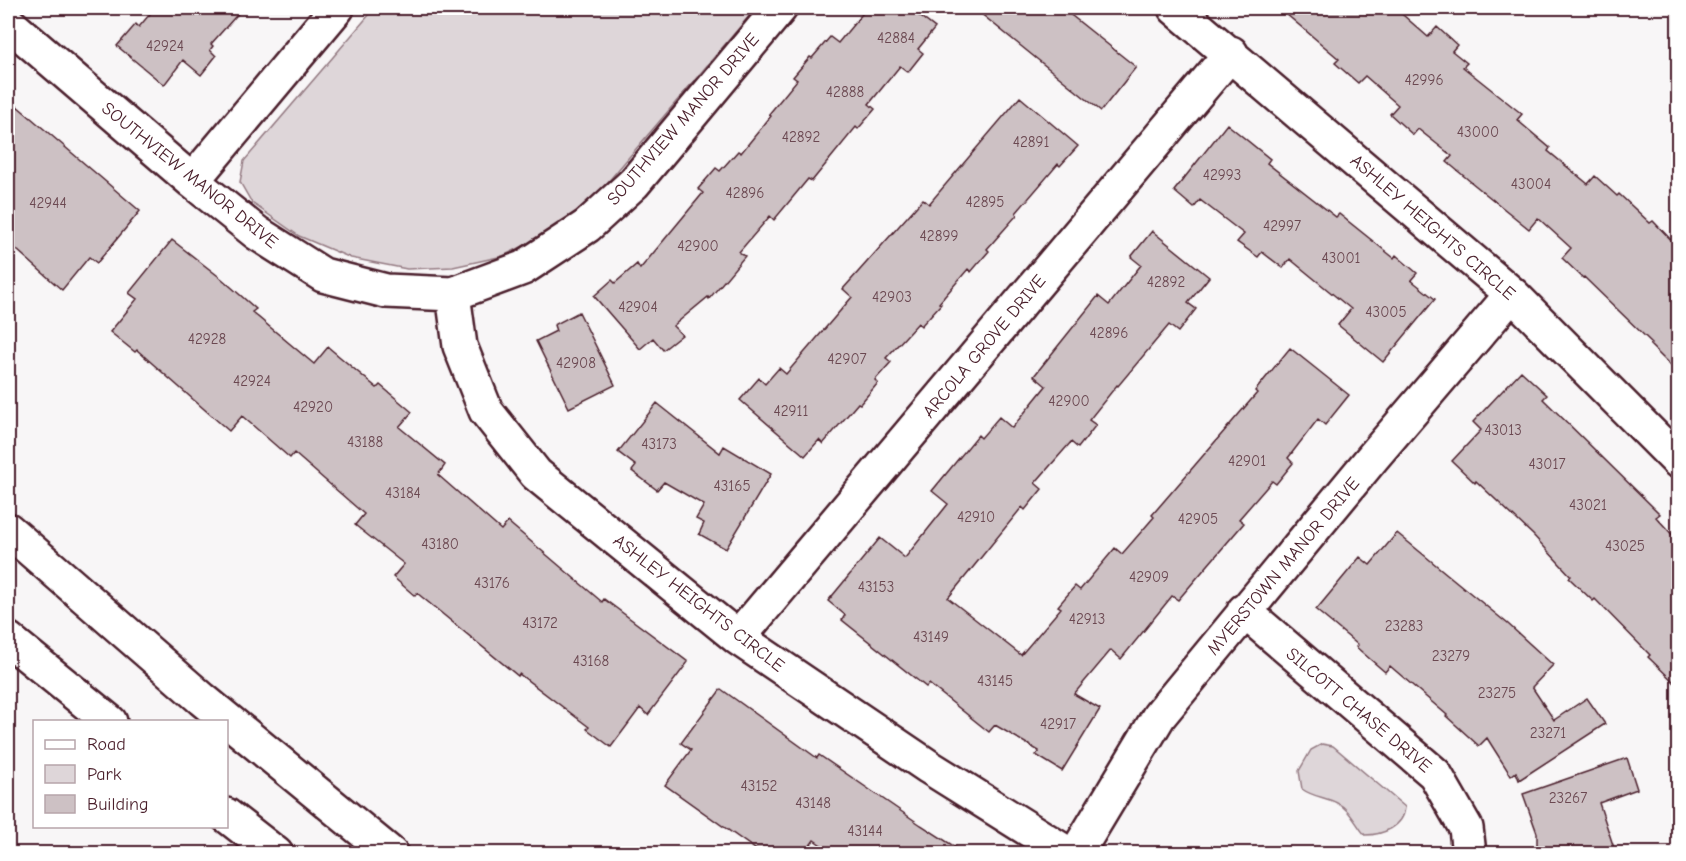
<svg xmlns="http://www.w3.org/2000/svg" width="1686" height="861" viewBox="0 0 1686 861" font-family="'Comic Neue',sans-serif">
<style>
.green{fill:#ded6d9;stroke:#947a82;stroke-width:1.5}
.building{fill:#cdc1c4;stroke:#4a1f2b;stroke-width:1.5}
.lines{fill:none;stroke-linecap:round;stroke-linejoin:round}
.minor-casing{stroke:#4a1f2b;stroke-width:38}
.major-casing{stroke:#4a1f2b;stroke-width:38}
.minor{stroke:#fff;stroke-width:33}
.major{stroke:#fff;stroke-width:33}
.labels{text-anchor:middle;stroke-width:4.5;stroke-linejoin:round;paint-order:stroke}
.number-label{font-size:15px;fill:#6b4851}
.street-label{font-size:18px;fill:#4a1f2b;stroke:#fff}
</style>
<rect width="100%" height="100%" fill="#f8f6f7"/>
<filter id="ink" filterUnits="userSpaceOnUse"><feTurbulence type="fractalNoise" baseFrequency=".0167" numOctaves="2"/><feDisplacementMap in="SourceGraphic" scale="12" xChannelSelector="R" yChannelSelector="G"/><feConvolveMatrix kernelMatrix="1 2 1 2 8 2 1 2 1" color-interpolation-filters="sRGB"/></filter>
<g filter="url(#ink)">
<path class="green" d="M375 8H756L601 190 552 232 503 256 453 267 407 269 351 258 299 236 252 203 240 182 244 161Z
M1322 744 1333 746 1405 807C1404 827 1382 835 1365 835 1356 825 1350 809 1337 803 1325 797 1313 797 1302 789L1299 771 1311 750Z"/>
<path class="building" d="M155 8H243L211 44 213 46 210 50 216 56 201 75 183 60 164 85 117 46 136 24 139 27Z
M867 8H909L935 28 918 49 923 53 908 72 900 66 869 104 875 109 858 129 856 127 812 181 808 179 774 220 770 216 739 252 745 256 709 299 708 297 673 326 682 335 663 350 653 338 640 349 594 296 612 280 615 283 637 264 640 269 703 193 698 189 716 168 720 171 738 151 741 153 771 116 769 114 797 80 793 77 810 57 812 58 830 37 838 43Z
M974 8H1062L1136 67 1101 111Z
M1279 8H1395L1428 37 1437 27 1457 45 1452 51 1467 63 1463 67 1522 114 1517 120 1550 148 1548 151 1588 184 1595 176 1617 196 1619 194 1650 223 1653 221 1678 247V373L1650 345 1652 343 1584 277 1583 278 1562 258 1571 248 1538 218 1529 229 1471 182 1447 162 1452 156 1418 129 1413 135 1390 114 1398 105 1365 76 1358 83 1335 63 1339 59Z
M1020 97 1078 146 1060 166 1058 164 1016 213 1017 215 987 249 989 251 971 272 968 269 939 303 941 304 921 326 918 323 886 358 891 362 875 380 878 383 860 404 858 403 823 444 819 440 805 456 740 400 759 378 765 384 779 368 786 374 852 297 843 289 923 199 929 204Z
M17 106 140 211 97 263 89 257 62 290 8 242V118Z
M1227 124 1270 159 1267 163 1336 217 1339 214 1394 258 1396 255 1417 273 1411 280 1435 299 1383 362 1338 325 1351 309 1290 259 1283 268 1262 252 1258 257 1237 242 1244 234 1200 200 1194 208 1174 191Z
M1152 231 1209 277 1188 303 1196 309 1178 332 1169 325 1118 386 1117 385 1089 420 1096 425 1078 448 1071 442 1035 483 1042 489 1025 510 1022 507 948 598 1021 655 1061 608 1058 606 1075 586 1080 590 1115 548 1122 554 1154 517 1152 515 1257 393 1255 391 1290 348 1349 395 1325 425 1318 419 1288 458 1293 463 1276 484 1272 481 1239 519 1244 523 1178 600 1172 596 1121 659 1111 650 1074 694 1100 709 1062 771 1036 755 1039 751 995 725 989 732 929 684 926 687 842 620 845 615 828 601 880 538 905 558 948 504 932 491 978 435 981 438 999 417 1012 428 1046 386 1034 376 1098 296 1109 305 1141 265 1131 257Z
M172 240 222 279 256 309 252 312 314 364 328 347 377 388 380 385 412 412 399 427 445 465 438 475 501 530 508 522 602 602 604 599 688 662 648 715 640 708 611 747 587 729 589 727 519 674 518 676 417 593 415 596 393 577 404 564 355 525 364 514 294 453 290 458 242 416 229 431 137 350 135 352 110 332 137 299 129 293Z
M579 312 615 385 569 408 536 341 556 331 554 325Z
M1521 371 1547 395 1543 399 1660 514 1656 517 1678 541V686L1648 657 1650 655 1595 599 1593 601 1569 578 1571 576 1533 535 1476 481 1475 483 1452 461 1481 430 1473 422Z
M657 403 720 453 724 446 771 474 726 549 699 534 704 523 696 519 704 505 664 482 657 490 632 471 636 466 618 452Z
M1397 533 1508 624 1553 665 1532 687 1554 720 1587 698 1605 724 1519 780 1516 772 1511 776 1487 738 1479 746 1446 716 1447 715 1390 666 1385 672 1356 647 1358 645 1316 610 1360 557 1370 565Z
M721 689 817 758 819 755 921 825 966 854H834L814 840 804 854H762L665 785 691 750 681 743Z
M1627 758 1637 789 1599 803 1616 854H1537V833L1523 794Z"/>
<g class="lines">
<g class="minor-casing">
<path id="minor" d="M1175 8 1512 294 1678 461
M8 23 192 181 257 233 323 275 386 291 453 294 523 268 587 226 634 183 780 8
M192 181 337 8
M453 294 460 346 486 411 536 474 738 638 929 767 1068 854
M1244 611 1435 774 1466 828 1469 854
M738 638 1231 53
M1076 854 1159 716 1373 457 1512 294"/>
</g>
<g class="major-casing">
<path id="major" d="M8 530 202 699 391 854
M8 639 110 722
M226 815 276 854"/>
</g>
<use href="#minor" class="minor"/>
<use href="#major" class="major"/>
</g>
</g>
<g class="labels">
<g class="number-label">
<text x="896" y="43">42884</text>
<text x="165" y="51">42924</text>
<text x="1424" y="85">42996</text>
<text x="845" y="97">42888</text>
<text x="1478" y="137">43000</text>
<text x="801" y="142">42892</text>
<text x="1031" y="147">42891</text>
<text x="1222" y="180">42993</text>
<text x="1531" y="189">43004</text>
<text x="745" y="198">42896</text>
<text x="985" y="207">42895</text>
<text x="48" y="208">42944</text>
<text x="1282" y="231">42997</text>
<text x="939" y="241">42899</text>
<text x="698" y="251">42900</text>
<text x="1341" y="263">43001</text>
<text x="1166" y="287">42892</text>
<text x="892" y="302">42903</text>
<text x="638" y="312">42904</text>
<text x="1386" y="317">43005</text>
<text x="1109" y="338">42896</text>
<text x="207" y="344">42928</text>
<text x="847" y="364">42907</text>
<text x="576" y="368">42908</text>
<text x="252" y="386">42924</text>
<text x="1069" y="406">42900</text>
<text x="313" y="412">42920</text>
<text x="791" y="416">42911</text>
<text x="1503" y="435">43013</text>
<text x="365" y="447">43188</text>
<text x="659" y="449">43173</text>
<text x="1247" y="466">42901</text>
<text x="1547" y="469">43017</text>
<text x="732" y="491">43165</text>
<text x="403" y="498">43184</text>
<text x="1588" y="510">43021</text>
<text x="976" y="522">42910</text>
<text x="1198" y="524">42905</text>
<text x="440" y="549">43180</text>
<text x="1625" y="551">43025</text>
<text x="1149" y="582">42909</text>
<text x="492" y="588">43176</text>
<text x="876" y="592">43153</text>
<text x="1087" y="624">42913</text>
<text x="540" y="628">43172</text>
<text x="1404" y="631">23283</text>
<text x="931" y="642">43149</text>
<text x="1451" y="661">23279</text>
<text x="591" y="666">43168</text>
<text x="995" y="686">43145</text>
<text x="1497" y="698">23275</text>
<text x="1058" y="729">42917</text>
<text x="1548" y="738">23271</text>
<text x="759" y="791">43152</text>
<text x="1568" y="803">23267</text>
<text x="813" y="808">43148</text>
<text x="865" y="836">43144</text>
</g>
<g class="street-label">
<text transform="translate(683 119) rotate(-49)" y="6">SOUTHVIEW MANOR DRIVE</text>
<text transform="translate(190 175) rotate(39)" y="6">SOUTHVIEW MANOR DRIVE</text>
<text transform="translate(1433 227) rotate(41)" y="6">ASHLEY HEIGHTS CIRCLE</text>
<text transform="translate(984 346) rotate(-50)" y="6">ARCOLA GROVE DRIVE</text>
<text transform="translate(1283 566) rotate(-50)" y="6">MYERSTOWN MANOR DRIVE</text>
<text transform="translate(699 603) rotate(38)" y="6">ASHLEY HEIGHTS CIRCLE</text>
<text transform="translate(1359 710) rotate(40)" y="6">SILCOTT CHASE DRIVE</text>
</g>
</g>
<rect width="1686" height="861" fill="none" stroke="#fff" stroke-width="30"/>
<rect x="15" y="15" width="1656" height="831" fill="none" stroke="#4a1f2b" stroke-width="2" filter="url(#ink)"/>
<rect x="33" y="720" width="195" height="108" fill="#ffffff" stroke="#b7a5aa" stroke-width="1.5"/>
<rect x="45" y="740" width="30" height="9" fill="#ffffff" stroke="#b7a5aa" stroke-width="1.5"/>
<text x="87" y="750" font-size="18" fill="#4a1f2b">Road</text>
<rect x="45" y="765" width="30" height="18" fill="#ded6d9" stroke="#b7a5aa" stroke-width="1.5"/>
<text x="87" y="780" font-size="18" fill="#4a1f2b">Park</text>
<rect x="45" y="795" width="30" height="18" fill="#cdc1c4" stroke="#b7a5aa" stroke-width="1.5"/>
<text x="87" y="810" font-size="18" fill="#4a1f2b">Building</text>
</svg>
